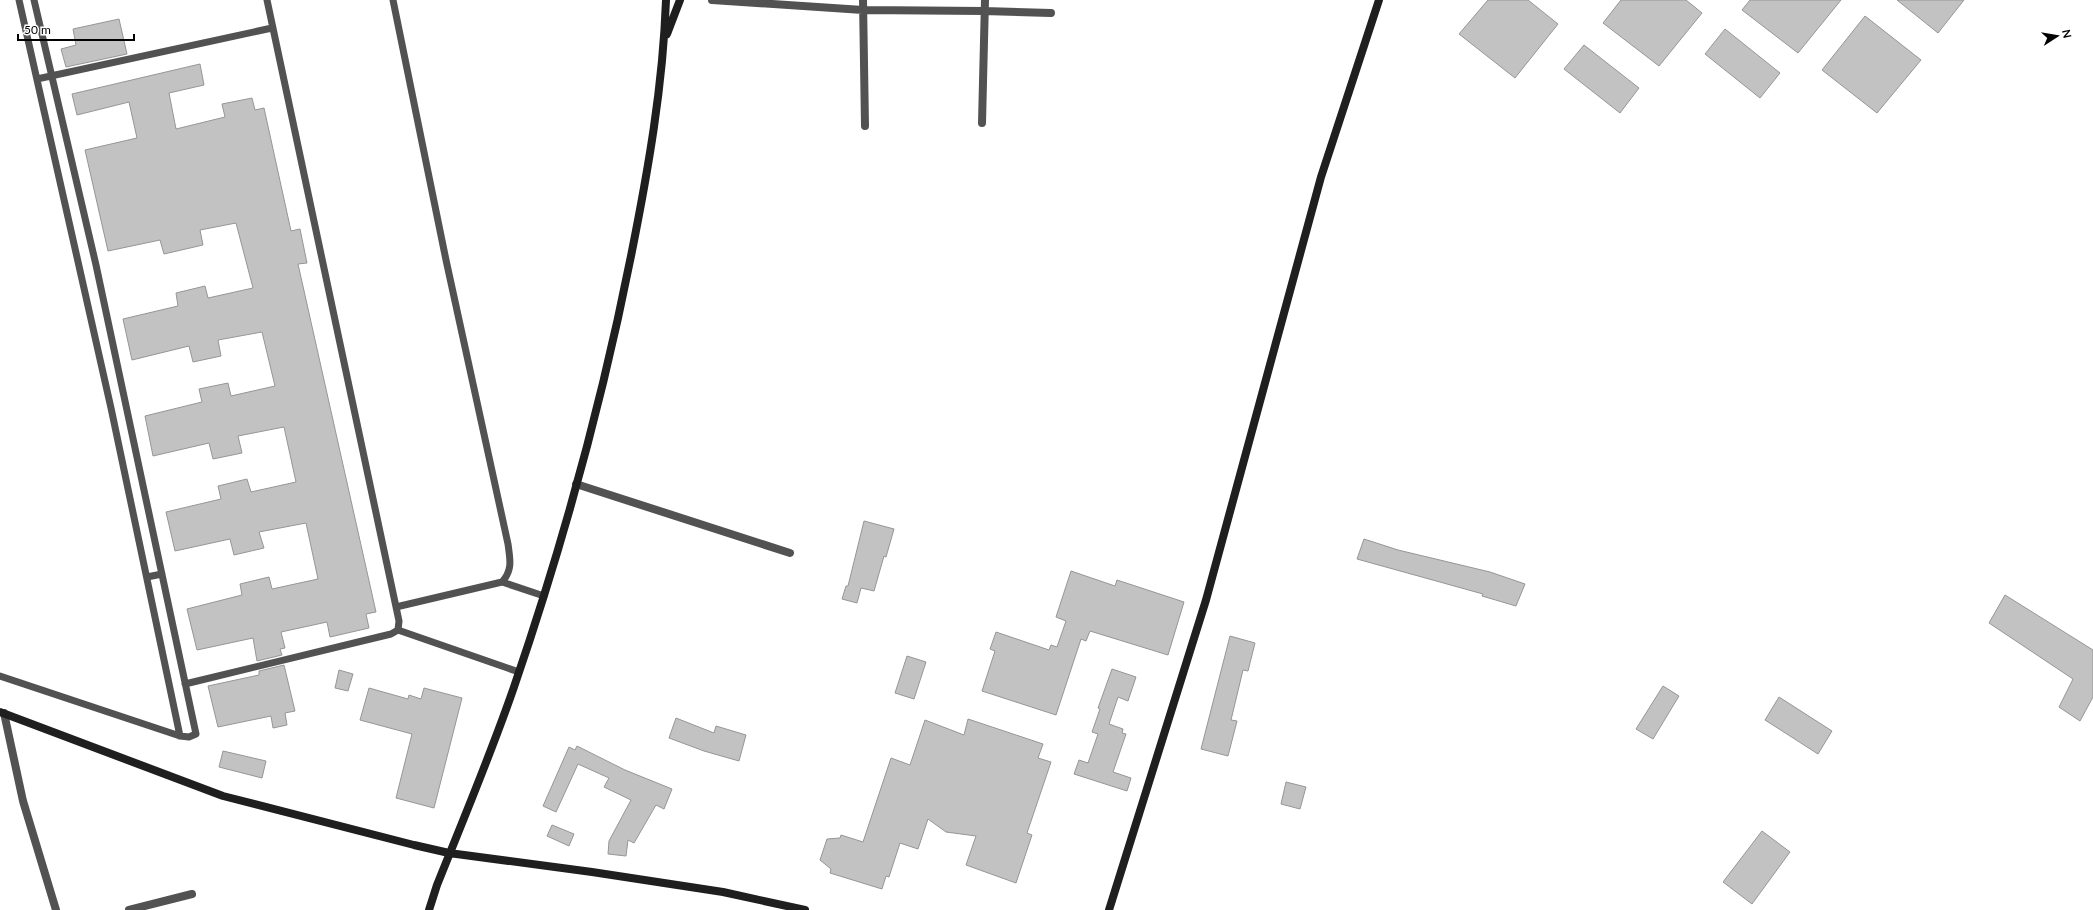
<svg xmlns="http://www.w3.org/2000/svg" width="2093" height="910" viewBox="0 0 2093 910" font-family="Lato,sans-serif">
<style>
.building{fill:#c2c2c2;stroke:#969696}
.lines{fill:none;stroke-linecap:round;stroke-linejoin:round}
.lane{stroke:#525252;stroke-width:7}
.street{stroke:#525252;stroke-width:8}
.secondary{stroke:#1f1f1f;stroke-width:8}
</style>
<rect width="100%" height="100%" fill="#fff"/>
<path class="building" d="M1488 0H1528L1558 24 1515 78 1459 34Z
M1621 0H1686L1702 13 1659 66 1603 23Z
M1750 0H1841L1798 53 1742 10Z
M1897 0H1964L1938 33Z
M1865 16 1921 60 1877 113 1822 70Z
M119 19 127 54 66 67 61 49 76 45 73 29Z
M1725 29 1780 73 1760 98 1705 54Z
M1584 45 1639 88 1620 113 1564 69Z
M200 64 204 85 169 93 176 129 225 117 222 104 252 98 255 110 264 108 291 231 300 229 307 263 298 264 376 612 366 614 369 628 330 637 327 622 281 632 285 648 280 649 282 655 257 661 253 638 197 650 187 609 242 595 240 584 269 577 272 589 318 579 306 523 259 532 264 548 234 555 230 539 175 551 166 512 221 499 218 486 247 479 251 492 296 482 284 427 238 436 242 453 213 459 209 443 153 456 145 416 202 402 199 389 228 383 231 396 275 386 262 332 218 340 221 356 193 362 189 346 132 360 123 319 178 306 176 293 205 286 208 298 253 288 236 223 200 230 203 245 164 254 160 240 108 251 85 150 137 138 129 102 77 115 72 94Z
M864 521 894 529 886 557 884 556 874 591 861 588 857 603 842 599 846 586H848Z
M1364 539 1398 550 1490 572 1525 584 1516 606 1482 596 1483 594 1357 559Z
M1071 571 1115 586 1117 580 1184 602 1168 655 1090 631 1086 641 1081 639 1056 715 982 691 995 651 990 649 996 632 1049 650 1051 645 1057 647 1066 621 1056 617Z
M2005 595 2093 650V697L2080 721 2059 707 2073 679 1989 623Z
M1230 636 1255 643 1248 671 1243 670 1231 720 1237 721 1228 756 1201 749Z
M907 656 926 662 914 699 895 693Z
M284 665 295 711 285 713 287 725 273 728 271 716 218 727 208 686 259 675V671Z
M1112 669 1136 677 1128 701 1118 697 1109 724 1123 729 1122 733 1126 734 1113 772 1131 778 1127 791 1074 774 1079 760 1088 763 1098 734 1092 732 1100 709 1098 708Z
M339 670 353 674 348 691 335 688Z
M1663 686 1679 696 1653 739 1636 729Z
M369 688 408 699 409 695 421 699 424 688 462 698 434 808 396 798 412 734 360 720Z
M1779 697 1832 731 1818 754 1765 720Z
M676 718 714 733 716 726 746 735 739 761 704 751 669 738Z
M968 719 1043 744 1038 758 1051 762 1027 833 1032 835 1016 883 966 865 976 836 946 832 928 819 918 849 900 843 889 877 886 876 882 889 830 873 831 869 820 860 827 839 840 838 841 835 863 842 891 758 910 765 925 720 964 735Z
M577 746 625 770 672 789 664 809 656 805 634 843 628 840 626 856 608 854 609 841 631 800 604 787 609 778 578 764 556 812 543 806 569 747 575 750Z
M223 751 266 761 262 778 219 767Z
M1286 782 1306 787 1300 809 1281 804Z
M552 825 574 834 569 846 547 836Z
M1762 831 1790 852 1752 904 1723 882Z"/>
<g class="lines">
<path class="lane" d="M19 0 111 408 180 736
M393 0 446 260 508 544C510 559 513 570 502 582L396 607
M37 79 272 28
M147 577 162 574
M502 582 544 596
M398 630 519 672
M0 676 180 736 189 737 196 734 96 265 34 0
M185 684 391 634 398 630 399 621 267 0"/>
<path class="street" d="M712 0 863 10 984 11 1051 13
M863 0 865 126
M982 123 985 0
M576 484 790 553
M4 713 23 801 56 910
M129 910 192 894"/>
<path class="secondary" d="M667 34 680 0
M0 712 223 796 414 845 449 853 592 872 723 892 805 910
M429 910 437 885C463 820 491 754 514 687 562 547 602 402 631 256 648 171 663 86 666 0
M1109 910 1206 600 1321 177 1379 0"/>
</g>
<g transform="translate(2057 36) rotate(78)" stroke="#ffffff" stroke-width="3" paint-order="stroke">
<path d="M0-3L7 15L0 10L-7 15Z" fill="#000000"/>
<text y="-6" font-size="11" font-weight="bold" text-anchor="middle" fill="#000000">N</text>
</g>
<path d="M18 34v6h116v-6" fill="none" stroke="#000000" stroke-width="2"/>
<text x="24" y="34" font-size="12" fill="#000000" stroke="#ffffff" stroke-width="3" paint-order="stroke">50 m</text>
</svg>
